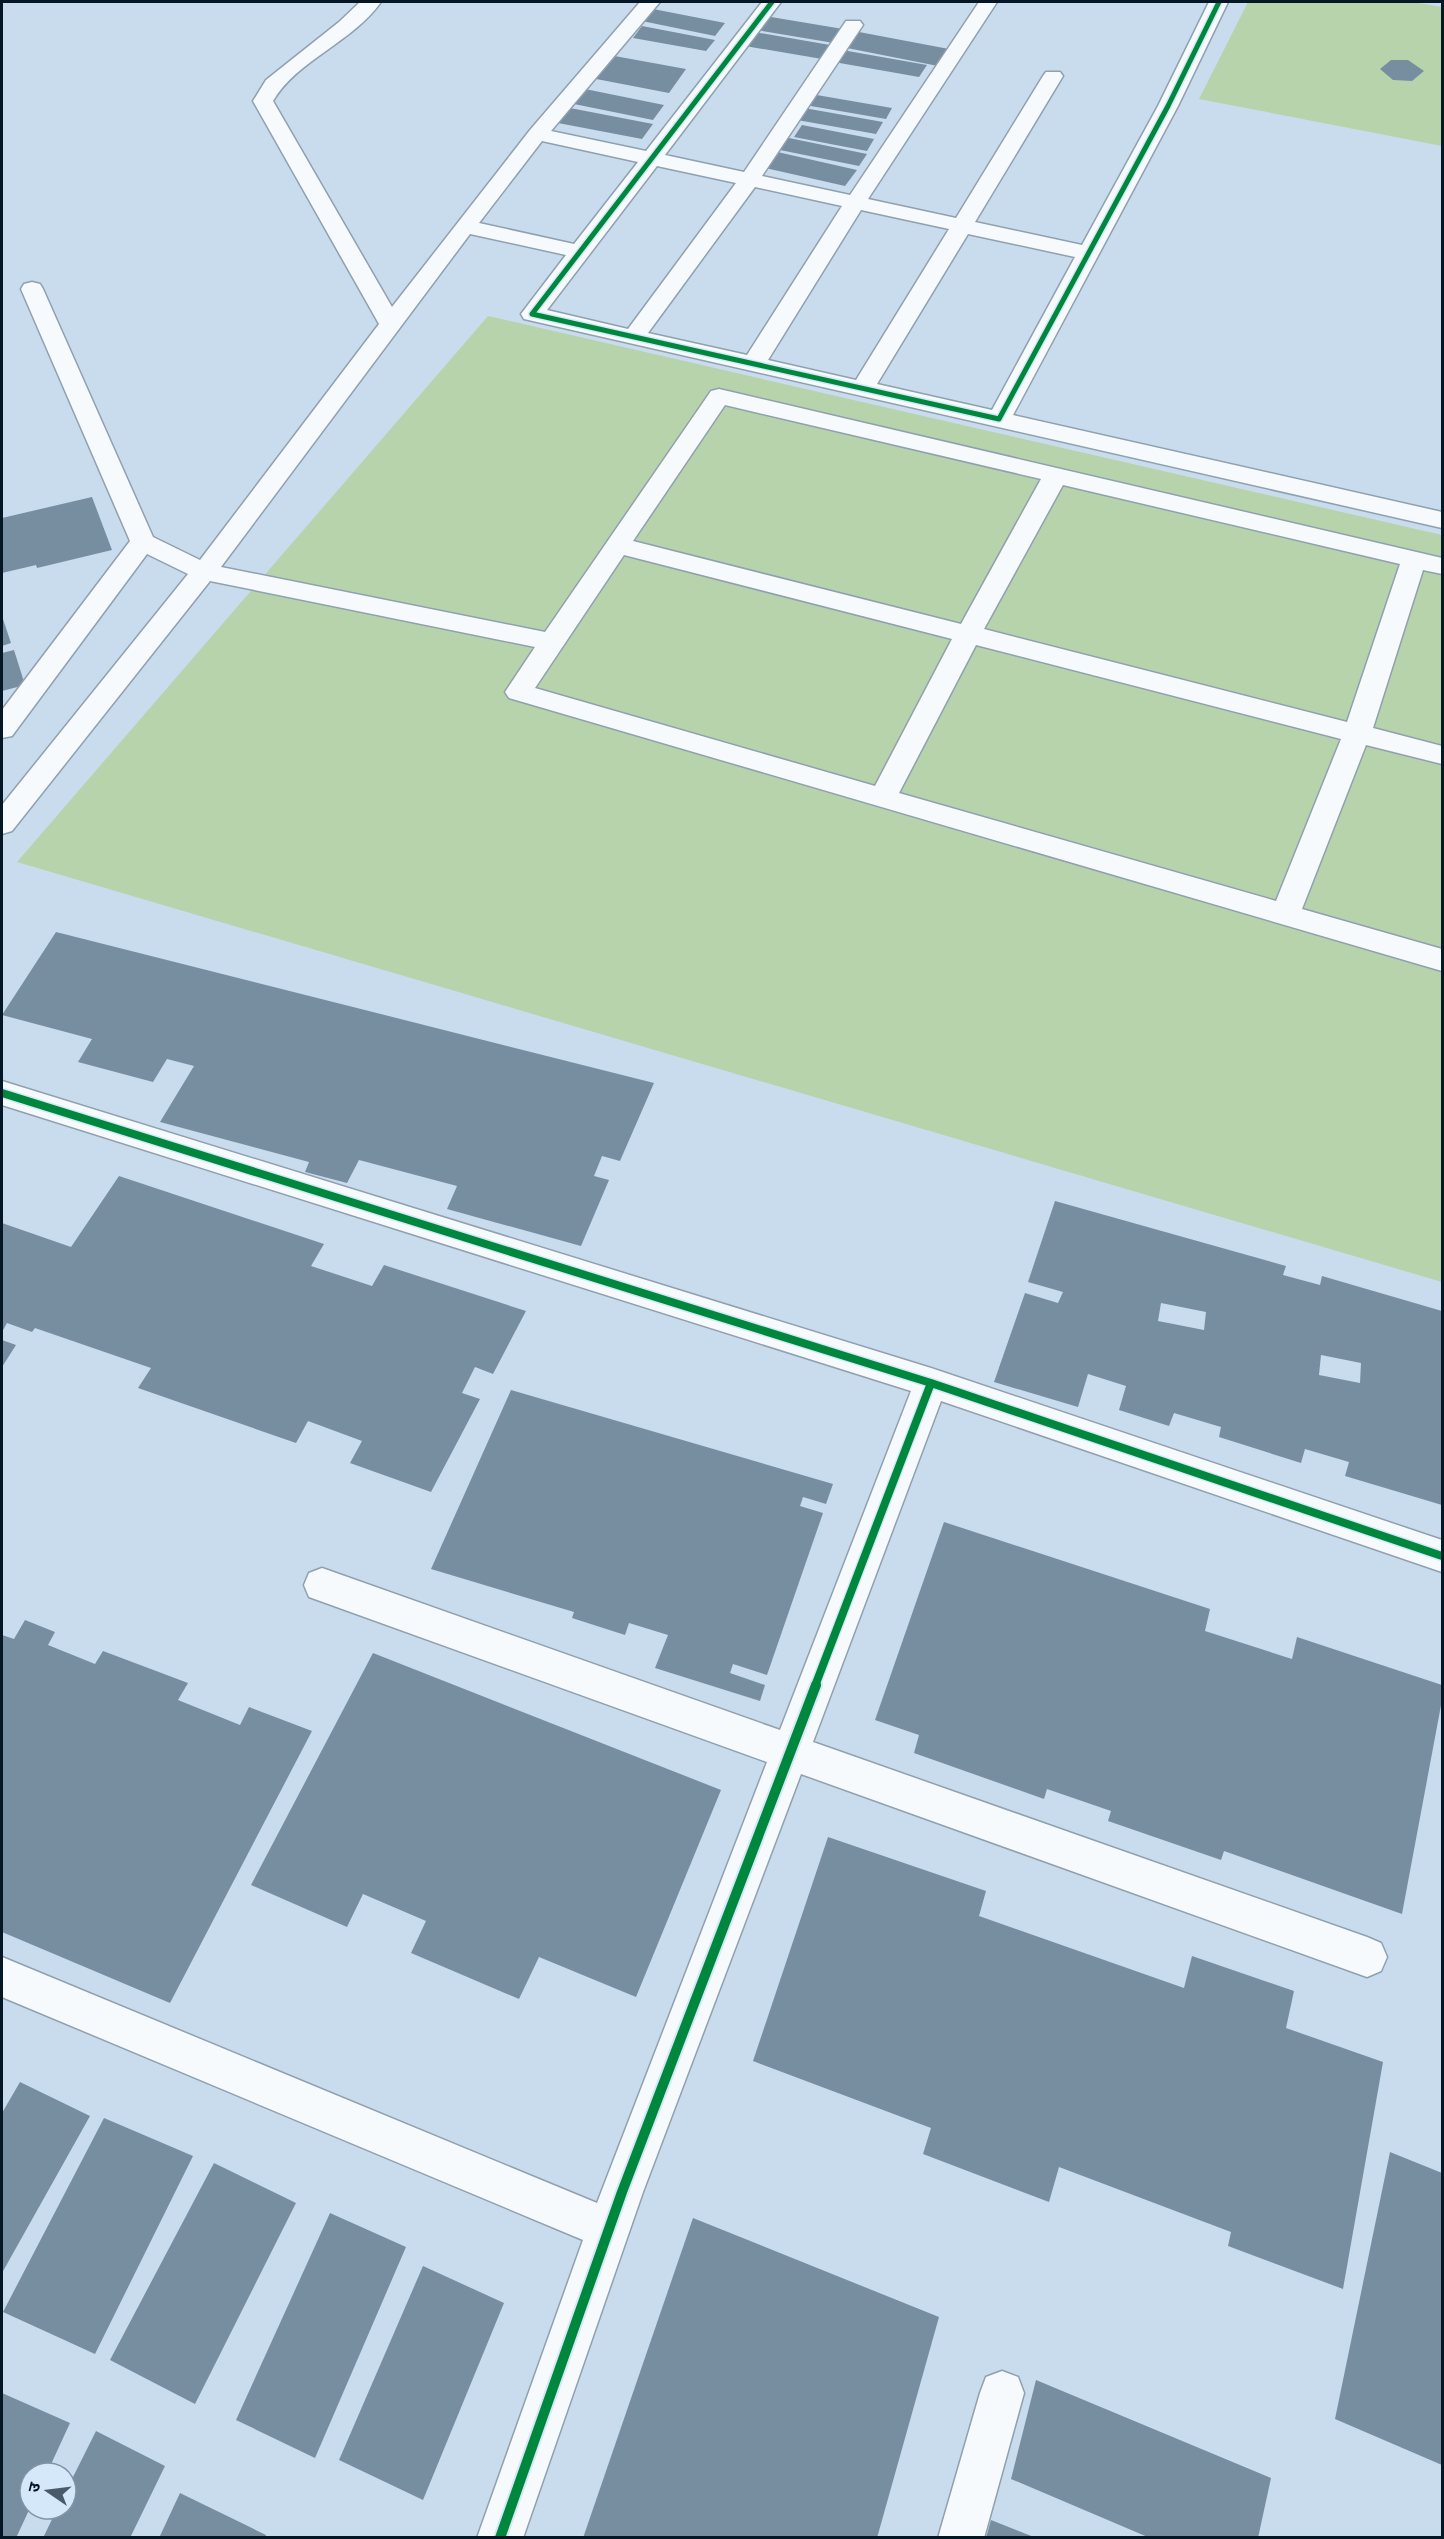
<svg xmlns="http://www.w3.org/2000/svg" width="1444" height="2539" viewBox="0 0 1444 2539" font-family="'Times New Roman','Noto Sans Devanagari',serif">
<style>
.green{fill:#b7d3ac}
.building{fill:#778ea1;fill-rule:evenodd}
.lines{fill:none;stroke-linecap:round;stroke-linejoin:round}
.minor-casing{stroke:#8fa0af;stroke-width:3}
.minor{fill:#f7fafc;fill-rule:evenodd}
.cycleway-far2-casing{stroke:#d5e8f9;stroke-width:8}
.cycleway-far1-casing{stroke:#d5e8f9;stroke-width:11}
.cycleway-casing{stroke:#d5e8f9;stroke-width:14}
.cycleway-far2{stroke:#00873e;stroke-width:5}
.cycleway-far1{stroke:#00873e;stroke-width:8}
.cycleway{stroke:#00873e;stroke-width:10}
</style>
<rect width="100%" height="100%" fill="#c8dcee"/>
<path class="green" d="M1248 2H1413L1442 7V146L1199 99Z
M488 316 1442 535V1282L17 862Z"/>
<path class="building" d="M653 9 725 23 715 36 642 21Z
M765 16 843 29 834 43 756 30Z
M642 26 715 40 706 51 633 38Z
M754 32 830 45 822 59 745 46Z
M859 32 949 49 938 66 847 48Z
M842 50 927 65 919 77 834 62Z
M609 55 686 69 669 93 591 78Z
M1391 60H1408L1424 71 1412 81 1393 80 1380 69Z
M585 89 664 105 653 120 574 104Z
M811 94 892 108 886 119 805 105Z
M570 108 653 124 642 139 558 123Z
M804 108 883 122 876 134 797 120Z
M802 125 874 139 867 151 794 137Z
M784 137 867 154 859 166 775 149Z
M773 151 857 170 845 186 761 167Z
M92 497 112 550 37 568 36 565 2 573V518Z
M2 616 11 643 2 646Z
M14 650 25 685 2 691V653Z
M56 932 654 1083 620 1161 602 1156 594 1176 609 1180 581 1246 447 1209 457 1186 359 1160 347 1183 305 1172 309 1162 160 1122 194 1066 167 1059 153 1082 78 1062 92 1039 2 1015Z
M119 1176 324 1244 311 1266 372 1286 384 1265 526 1311 493 1374 475 1367 462 1393 480 1399 431 1492 350 1463 362 1441 308 1421 296 1443 138 1388 151 1368 35 1328 32 1332 7 1323 2 1332V1223L71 1247Z
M1055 1201 1286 1266 1283 1275 1320 1285 1322 1276 1442 1311V1505L1345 1476 1349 1462 1305 1449 1301 1463 1219 1437 1221 1427 1174 1413 1169 1426 1119 1410 1126 1386 1088 1374 1078 1407 994 1382 1025 1293 1058 1303 1063 1292 1028 1282ZM1161 1303 1206 1312 1204 1330 1158 1321ZM1321 1355 1361 1363 1360 1383 1319 1375Z
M2 1340 16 1345 2 1367Z
M511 1390 833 1484 826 1504 803 1497 800 1506 823 1513 767 1675 733 1664 730 1673 765 1685 760 1701 655 1668 668 1635 629 1623 625 1635 572 1618 574 1612 431 1569Z
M944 1522 1210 1609 1205 1631 1292 1659 1297 1637 1442 1685V1700L1402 1914 1224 1851 1221 1860 1108 1821 1111 1811 1047 1789 1044 1799 914 1753 919 1735 875 1720Z
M25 1620 55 1632 48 1645 95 1664 103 1651 188 1683 178 1700 240 1725 249 1707 312 1731 170 2003 2 1932V1635L14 1639Z
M373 1653 721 1790 636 1997 539 1957 519 1999 411 1953 426 1921 363 1894 347 1927 251 1885Z
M828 1837 986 1891 979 1916 1184 1988 1192 1956 1294 1991 1286 2028 1383 2062 1343 2289 1228 2246 1231 2232 1059 2167 1049 2202 923 2154 931 2128 753 2061Z
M20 2082 90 2116 2 2273V2113Z
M104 2118 193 2156 95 2354 3 2312Z
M1390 2152 1442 2173V2465L1335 2419Z
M214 2163 296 2203 195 2404 110 2360Z
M330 2213 406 2247 315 2458 236 2420Z
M693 2218 939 2317 877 2538H583Z
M423 2266 504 2303 423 2500 339 2460Z
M1036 2380 1271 2478 1258 2538H1150L1011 2479Z
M2 2393 70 2423 47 2473H30V2508L16 2538H2Z
M96 2431 165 2466 130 2538H43L57 2509H66V2491Z
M180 2493 266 2535 265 2538H159Z
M991 2520 1034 2537V2538H986Z"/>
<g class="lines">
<g class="minor-casing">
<path id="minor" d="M360 2H381C353 42 297 60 273 101L392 307 530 130 640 2H660L551 131 646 151 762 2H781L665 155 744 172 846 21H860L863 25 762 176 850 195 979 2H997L868 199 956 218 1043 76 1046 72H1060L1063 76 975 222 1082 245 1158 106 1209 2H1228L1178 106 1013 415 1442 512V528L524 319 521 314 566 255 470 234 221 567 545 632 711 391 719 389 1442 558V574L1423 570 1373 728 1442 746V764L1366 745 1302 909 1442 949V971L509 698 505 692 535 647 210 581 12 831 2 834V805L188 574 147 554 12 736 2 738V710L130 541 21 289 24 284 32 282 40 284 43 289 153 537 200 560 379 324 253 101 266 80 339 22ZM542 141 638 162 574 244 479 223ZM657 166 736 183 628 329 547 310ZM755 187 842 206 747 355 648 333ZM861 210 949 229 856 380 768 360ZM968 234 1075 257 992 410 877 384ZM725 405 1041 479 961 624 633 541ZM1063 485 1400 564 1347 722 984 629ZM624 555 952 639 875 786 535 688ZM976 645 1341 739 1276 901 899 793Z
M2 1081 931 1368 1442 1540V1572L941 1401 813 1742 1367 1937 1381 1943 1387 1957 1381 1971 1367 1977 801 1774 643 2192 523 2538H477L583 2240 2 1997V1957L597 2203 767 1762 309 1597 304 1585 309 1573 322 1568 780 1730 911 1391 2 1105Z
M1002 2371 1018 2377 1024 2393 984 2538H938L980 2393 986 2377Z"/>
</g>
<use href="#minor" class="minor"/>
<g class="cycleway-far2-casing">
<path id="cycleway-far2" d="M772 2 532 314 999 419 1168 106 1219 2"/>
</g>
<g class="cycleway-far1-casing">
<path id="cycleway-far1" d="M2 1093 931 1383 1442 1556
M815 1686 931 1383"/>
</g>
<g class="cycleway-casing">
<path id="cycleway" d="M500 2538 622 2192 816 1685"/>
</g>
<use href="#cycleway-far2" class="cycleway-far2"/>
<use href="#cycleway-far1" class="cycleway-far1"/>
<use href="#cycleway" class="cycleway"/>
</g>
<rect width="1444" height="2539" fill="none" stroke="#051625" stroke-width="6"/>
<g transform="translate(48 2491) rotate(284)"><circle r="28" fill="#d5e8f9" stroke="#8294a4" stroke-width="1.5"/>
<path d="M0-4.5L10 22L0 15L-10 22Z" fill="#495b6b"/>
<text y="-9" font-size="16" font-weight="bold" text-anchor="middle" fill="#051625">उ</text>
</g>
</svg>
